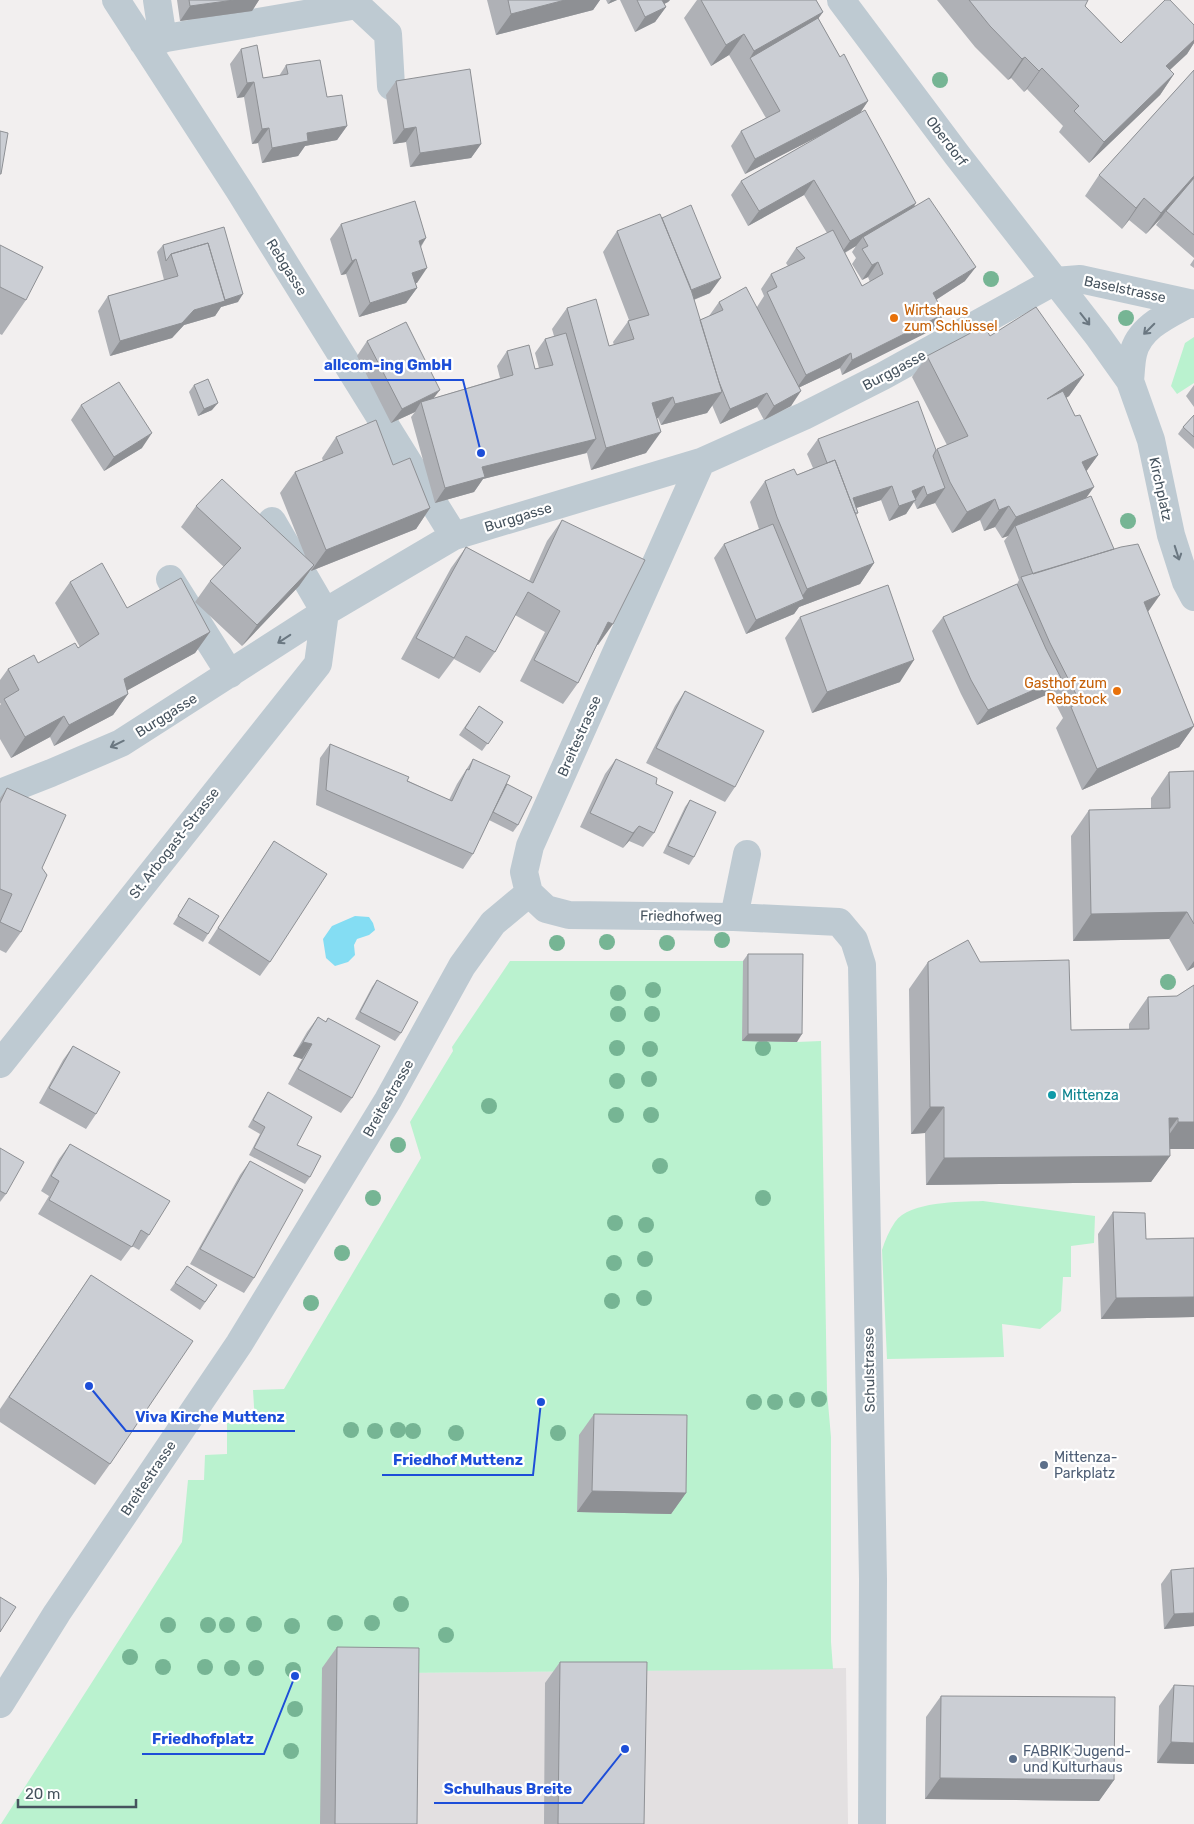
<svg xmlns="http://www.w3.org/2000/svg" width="1194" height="1824" viewBox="0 0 1194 1824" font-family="Rubik,sans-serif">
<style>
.education{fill:#e3e0e1}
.green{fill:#baf2cf}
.water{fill:#84ddf3}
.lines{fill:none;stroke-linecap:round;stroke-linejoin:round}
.minor{stroke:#becad2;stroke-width:28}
.tree{fill:#76b594}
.wall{fill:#afb1b6;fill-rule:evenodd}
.shaded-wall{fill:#8e9094}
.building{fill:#cbced4;stroke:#8e9094}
.oneway{stroke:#6a7781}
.food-dot{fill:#e8710a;stroke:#fff;stroke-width:2}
.culture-dot{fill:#0f9aa8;stroke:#fff;stroke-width:2}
.service-dot{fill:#5c6f8a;stroke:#fff;stroke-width:2}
.labels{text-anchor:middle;stroke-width:4.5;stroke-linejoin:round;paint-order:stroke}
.street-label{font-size:14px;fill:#46535e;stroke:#fff}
.food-label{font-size:14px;fill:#c56008;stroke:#fff;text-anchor:start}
.culture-label{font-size:14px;fill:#0d838f;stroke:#fff;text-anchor:start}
.service-label{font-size:14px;fill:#4e5e75;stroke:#fff;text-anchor:start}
.leader{fill:none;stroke:#1d4ed8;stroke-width:2}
.callout-dot{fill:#1d4ed8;stroke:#fff;stroke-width:2}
.callout-label{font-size:15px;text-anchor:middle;font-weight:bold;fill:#1d4ed8;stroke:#fff;stroke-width:4.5;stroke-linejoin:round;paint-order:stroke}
</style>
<rect width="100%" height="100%" fill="#f2efef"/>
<path class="education" d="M846 1668 848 1824H402L410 1673Z"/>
<path class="green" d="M1194 337V383L1177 394 1171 386 1185 343Z
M510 961H743L797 1042 821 1041 827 1392 831 1437V1642L833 1669 404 1673 402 1824H1L182 1542 188 1480H204L205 1455 227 1454V1423H255L253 1390 284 1389 421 1158 410 1122 453 1051 452 1047Z
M983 1201 1095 1216 1094 1243 1071 1246V1277H1063L1061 1311 1040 1329 1002 1324 1004 1357 887 1359 882 1250C885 1240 889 1231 895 1222 910 1201 959 1202 983 1201Z"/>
<path class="water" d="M355 916 369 917 373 923 375 930 369 935 357 939 354 945 355 955 348 962 335 966 326 958 323 939 332 926Z"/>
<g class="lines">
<path class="minor" d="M116 0 239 190 454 536
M157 0 163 39
M841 0 957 155 1098 336 1130 381 1151 440 1171 535 1186 582 1194 597
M143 42 357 5 388 34 391 86
M1130 381C1131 372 1131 362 1133 354 1139 327 1168 315 1190 303
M272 521 325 612
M170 579 230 674
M0 793 51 773 121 743 325 612 454 536 701 462 804 416 883 376 1055 281 1080 279 1194 304
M529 893 546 909 569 915 734 917 839 922 854 940 862 965 873 1579 872 1824
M734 917 747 854
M0 1064 318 664 325 612
M0 1704 57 1613 239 1344 388 1100 462 966 493 923 529 893 524 872 530 846 701 462"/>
</g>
<g class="tree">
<circle cx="940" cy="80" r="8"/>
<circle cx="991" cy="279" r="8"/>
<circle cx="1126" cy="318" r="8"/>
<circle cx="1128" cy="521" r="8"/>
<circle cx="722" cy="940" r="8"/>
<circle cx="607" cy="942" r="8"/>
<circle cx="557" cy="943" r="8"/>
<circle cx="667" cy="943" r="8"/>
<circle cx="1168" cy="982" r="8"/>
<circle cx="653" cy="990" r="8"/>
<circle cx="618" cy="993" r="8"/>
<circle cx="618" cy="1014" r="8"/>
<circle cx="652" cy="1014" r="8"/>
<circle cx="617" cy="1048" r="8"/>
<circle cx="763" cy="1048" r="8"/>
<circle cx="650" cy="1049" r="8"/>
<circle cx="649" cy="1079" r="8"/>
<circle cx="617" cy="1081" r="8"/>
<circle cx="489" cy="1106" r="8"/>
<circle cx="616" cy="1115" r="8"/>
<circle cx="651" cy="1115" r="8"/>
<circle cx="398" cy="1145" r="8"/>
<circle cx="660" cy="1166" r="8"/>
<circle cx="373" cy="1198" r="8"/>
<circle cx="763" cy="1198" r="8"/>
<circle cx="615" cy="1223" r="8"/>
<circle cx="646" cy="1225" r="8"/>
<circle cx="342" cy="1253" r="8"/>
<circle cx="645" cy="1259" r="8"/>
<circle cx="614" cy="1263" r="8"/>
<circle cx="644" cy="1298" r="8"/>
<circle cx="612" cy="1301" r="8"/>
<circle cx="311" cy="1303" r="8"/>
<circle cx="819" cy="1399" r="8"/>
<circle cx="797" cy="1400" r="8"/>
<circle cx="754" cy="1402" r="8"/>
<circle cx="775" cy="1402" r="8"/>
<circle cx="351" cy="1430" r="8"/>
<circle cx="398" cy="1430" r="8"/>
<circle cx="375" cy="1431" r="8"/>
<circle cx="413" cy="1431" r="8"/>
<circle cx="456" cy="1433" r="8"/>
<circle cx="558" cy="1433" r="8"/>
<circle cx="401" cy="1604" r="8"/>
<circle cx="335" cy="1623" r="8"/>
<circle cx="372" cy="1623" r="8"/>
<circle cx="254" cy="1624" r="8"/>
<circle cx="168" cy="1625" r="8"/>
<circle cx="208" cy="1625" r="8"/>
<circle cx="227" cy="1625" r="8"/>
<circle cx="292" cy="1626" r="8"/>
<circle cx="446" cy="1635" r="8"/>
<circle cx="130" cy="1657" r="8"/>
<circle cx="163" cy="1667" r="8"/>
<circle cx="205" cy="1667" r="8"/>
<circle cx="232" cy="1668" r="8"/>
<circle cx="256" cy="1668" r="8"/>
<circle cx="293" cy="1670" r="8"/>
<circle cx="295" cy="1709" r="8"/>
<circle cx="291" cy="1751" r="8"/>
</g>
<path class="wall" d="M177 0H259L252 11 180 21Z
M487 0H600L593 10 496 35Z
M606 0H617L608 4Z
M620 0H670L668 2 664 4 666 7 655 22 635 32Z
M697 0H816L823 12 818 18 840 57 868 101 860 113 915 206 965 281 936 300 934 329 842 375 840 368 800 387 791 406 764 420 757 407 720 424 712 405 707 413 661 425 658 418H657L646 453 591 470 587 453 483 479 474 492 435 503 411 417 415 412 391 423 357 356 367 341 434 398 500 378 497 366 507 351 535 369 539 368 535 353 545 339 554 336 552 329 567 308 609 346 614 345 613 342 629 320 603 252 617 231 662 218 710 293 694 300 700 320 709 316 719 302 757 307 764 296 761 289 771 274 788 266 786 263 796 248 827 233 804 195 748 226 731 195 741 181 829 131 745 174 731 146 741 131 766 118 729 55 711 66 684 18ZM856 246 852 252 856 258 852 264 862 280 868 277 870 282 862 286 845 253Z
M937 0H1088L1085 6 1121 43 1194 25V43L1187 54 1170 70 1174 74 1160 95 1089 163 1059 132 1063 126 1027 89 1024 92 1011 78 1008 80 975 47Z
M241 49 263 78 279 76 286 65 327 97 347 126 337 140 305 146 298 156 262 163 258 143 252 144 244 97 237 98 230 64Z
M1194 70V258L1156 225 1161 218 1146 234 1129 220 1122 229 1085 196 1099 175Z
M396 81 481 144 471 158 410 167 406 142 393 144 386 95Z
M341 224 426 238 421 247 417 283H415L417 288 406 303 359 317 346 274 341 275 330 239Z
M0 245 26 300 2 335 0 334Z
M163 245 238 302 221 307 215 316 184 325 172 338 110 356 98 311 108 296 164 280 157 252Z
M1194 259V268L1190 265Z
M990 336 1084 375 1069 396 1066 398 1075 416 1098 455 1086 471V498L1148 612 1194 726 1179 747 1082 790 1056 728 1063 718 1050 693 977 725 961 694 932 631 943 617 1017 584 1019 580 1004 541 1008 536 1002 538 995 527 984 531 980 520 952 533 935 503 917 509 914 502 906 514 889 521 881 500 856 508 858 513 856 515 874 563 860 584 799 607 794 614 746 634 714 558 724 544 759 529 750 502 765 481 797 475 813 468 807 454 818 439 936 450 937 449 947 445 912 377 927 356Z
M194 385 212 410 198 416 189 392Z
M1194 385V407L1186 396Z
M81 405 142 448 104 471 71 420Z
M1194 415V449L1178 434 1183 427Z
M336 437 393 465 430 508 416 529 311 571V569L299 586 242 646 195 602 210 581 224 567 181 527 196 506 306 558 280 493 295 472 323 461 322 458Z
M562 520 598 645H597L578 683 563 704 520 681 545 632 515 615 495 652 480 673 454 659 439 679 401 659 451 568 466 547 529 581 547 541Z
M70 582 127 608 210 632 195 653 127 690 128 694 113 715 54 746 50 737 11 758 0 739V705L1 704 0 703V680L8 669 38 663 80 647 55 603Z
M800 617 900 682 812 713 785 638Z
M685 691 735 787 725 802 646 763 675 706Z
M479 706 503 722 482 751 459 735Z
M330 744 449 800 457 784 473 759 507 784 518 825 513 832 489 820 473 854 463 869 316 805 320 758Z
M616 759 654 833 643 847 629 841 623 848 580 827 605 774Z
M1194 771V967L1187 971 1169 939 1073 941 1071 836 1089 810 1151 808V798L1169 772Z
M7 788 21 932 6 953 0 950V798Z
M690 800 694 857 689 865 663 853 685 807Z
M274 841 270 962 260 976 208 943Z
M189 898 208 934 203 942 173 924Z
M748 954 797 1042 742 1041 743 961Z
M928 962H980L1071 1030 1129 1029V1024L1148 997 1177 996 1194 985V1149H1170V1156L1151 1182 926 1185 925 1133 911 1134 909 989Z
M377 980 401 1033 395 1041 355 1019 372 987Z
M318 1017 326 1022 328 1018 352 1098 341 1113 288 1084 302 1059 293 1056 307 1032Z
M73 1046 96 1114 86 1129 39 1103 63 1060Z
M268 1092 310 1177 305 1184 249 1155 260 1134 248 1127 263 1100Z
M70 1144 149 1235 139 1250 132 1246 121 1261 38 1214 49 1196 41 1191 59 1159Z
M0 1148 6 1194 0 1202Z
M250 1161 254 1278 244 1293 190 1264 240 1175Z
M1113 1212 1146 1239 1194 1238V1317L1101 1319 1098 1234Z
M187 1266 217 1285 200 1310 170 1290Z
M91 1275 110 1464 95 1485 0 1422V1409Z
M594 1414 686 1493 671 1514 577 1512 579 1435Z
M1171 1570 1194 1626 1164 1629 1161 1584Z
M337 1647 417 1824H320L322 1668Z
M560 1662 644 1824H544L545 1683Z
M1174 1685 1194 1764 1157 1763 1159 1706Z
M941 1696 1114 1780 1099 1801 925 1799 926 1717Z"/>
<path class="shaded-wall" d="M234 0H259L252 11 180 21 190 6Z
M565 0H600L593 10 496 35 511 14Z
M611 0H617L608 4Z
M657 0H670L668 2 650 11Z
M666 7 655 22 635 32 645 17Z
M823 12 808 33 750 58 754 51Z
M744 34 729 55 711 66 726 45Z
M1194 40V43L1187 54 1151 87 1166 66Z
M1025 57 1011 78 1008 80 1022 59Z
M1042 68 1027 89 1024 92 1039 71Z
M1174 74 1160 95 1089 163 1104 142Z
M254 82 244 97 237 98 247 83Z
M868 101 858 116 745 174 755 159Z
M347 126 337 140 305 146 298 156 262 163 272 148 307 133Z
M416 127 406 142 393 144 404 129Z
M269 128 258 143 252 144 262 129Z
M481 144 471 158 410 167 420 153Z
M1194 176V181L1166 211 1161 218 1146 234 1161 213Z
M814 180 804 195 748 226 759 211Z
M1144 198 1129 220 1122 229 1136 208Z
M916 203 906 218 863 237 856 246 840 255 850 241Z
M426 238 416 253 419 241Z
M356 259 346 274 341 275 352 261Z
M878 262 868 277 862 280 872 265Z
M976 267 965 281 923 308 933 293Z
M427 268 417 283 402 287 412 273Z
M721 278 710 293 675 307 685 293Z
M417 288 406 303 359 317 370 303Z
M243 294 238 302 221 307 215 316 184 325 172 338 110 356 120 341 194 310 218 302Z
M944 314 934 329 842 375 852 360Z
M851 353 840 368 796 389 806 375Z
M1084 375 1069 396 1032 420 1047 399Z
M440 390 429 404 421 402 415 412 391 423 402 409Z
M801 391 791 406 764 420 774 406Z
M722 392 707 413 661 425 675 404Z
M767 393 757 407 720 424 730 409Z
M673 397 658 418 637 424 652 403Z
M218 403 212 410 198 416 204 409Z
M661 432 646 453 591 470 606 448Z
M152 433 142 448 104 471 114 457Z
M596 439 586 453 483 479 474 492 435 503 445 488 482 467Z
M1098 455 1083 476 1082 462Z
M892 486 881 500 847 511 853 498Z
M924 486 906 514 889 521 899 506 912 491Z
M1094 487 1079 508 1015 526 1008 536 1002 538 1016 517Z
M945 488 935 503 917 509 927 495Z
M995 499 980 520 952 533 967 512Z
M1009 506 995 527 984 531 999 510Z
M430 508 416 529 311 571 326 550Z
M874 563 860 584 799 607 794 614 746 634 756 620 798 602 807 589Z
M314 565 299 586 242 646 257 625Z
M1160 595 1145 616 1144 602Z
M608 622 613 624 598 645 593 643Z
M210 632 195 653 110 700 124 679Z
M914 660 900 682 812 713 827 692Z
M1061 678 1051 693 977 725 988 710Z
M128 694 113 715 54 746 69 725Z
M64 716 50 737 11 758 25 737Z
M1194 726 1179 747 1082 790 1097 769Z
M639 826 629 841 623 848 633 833Z
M1187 912 1169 939 1073 941 1091 914Z
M1194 961V967L1187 971Z
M748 1034H802L797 1042 742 1041Z
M303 1042 312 1044 302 1059 293 1056Z
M930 1107H944L925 1133 911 1134Z
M1169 1118H1178L1159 1144Z
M1178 1122H1194V1149H1159Z
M1170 1156 1151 1182 926 1185 944 1158Z
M1194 1297V1317L1101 1319 1116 1298Z
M592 1491 686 1493 671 1514 577 1512Z
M1194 1613V1626L1164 1629 1174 1614Z
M1171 1742 1194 1743V1764L1157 1763Z
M940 1778 1114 1780 1099 1801 925 1799Z"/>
<path class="building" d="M189 0H234L190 6Z
M508 0H565L511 14Z
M637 0H662L666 7 645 17Z
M701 0H816L823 12 754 51 744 34 726 45Z
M969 0H1088L1085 6 1121 43 1165 0H1170L1194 25V40L1166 66 1174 74 1104 142 1074 111 1079 106 1042 68 1039 71 1025 57 1022 59 990 26Z
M818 18 840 57 844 54 868 101 755 159 741 131 780 111 750 58Z
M257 45 263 78 288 74 286 65 320 60 327 97 342 95 347 126 307 133 308 141 272 148 269 128 262 129 254 82 247 83 241 49Z
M470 69 481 144 420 153 416 127 404 129 396 81Z
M1194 70V176L1161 213 1144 198 1136 208 1099 175Z
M865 110 916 203 850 241 814 180 759 211 741 181Z
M0 131 8 133 1 174H0Z
M1194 178V235L1166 211Z
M929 198 976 267 933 293 944 314 852 360 851 353 806 375 767 292 777 287 771 274 805 258 796 248 833 230 862 286 883 274 878 262 872 265 862 249 868 246 863 237Z
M415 201 426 238 419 241 427 268 412 273 417 288 370 303 356 259 352 261 341 224Z
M691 205 721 278 691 290 662 218Z
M660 214 690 286 722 392 675 404 673 397 652 403 661 432 606 448 567 308 596 299 609 346 634 339 628 321 649 315 617 231Z
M224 227 243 294 225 300 208 243 171 254 166 261 163 245Z
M208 243 225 301 194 310 182 323 120 341 108 296 178 276 171 254Z
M0 245 43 267 26 300 0 287Z
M746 287 801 391 774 406 767 393 730 409 719 382 700 320 723 310 719 302Z
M1036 307 1084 375 1047 399 1063 391 1075 416 1080 415 1098 455 1082 462 1094 487 1016 517 1009 506 999 510 995 499 967 512 950 482 937 449 968 436 927 356 984 326 990 336Z
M406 322 440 390 402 409 367 341Z
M566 333 596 439 482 467 485 477 445 488 421 402 513 375 507 351 529 345 535 369 553 365 545 339Z
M208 379 218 403 204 409 194 385Z
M119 382 152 433 114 457 81 405Z
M918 401 936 450 933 456 945 488 927 495 924 486 912 491 916 500 899 506 892 486 853 498 858 513H855L835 460 827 463 818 439Z
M1194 415V437L1183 427Z
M376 420 393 465 410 458 430 508 326 550 295 472 343 453 336 437Z
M835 460 874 563 807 589 777 517 765 481 794 469 797 475Z
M222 479 314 565 257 625 210 581 241 548 196 506Z
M1091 496 1114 549 1033 574 1015 526Z
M562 520 645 560 613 624 608 622 578 683 534 660 560 611 528 592 495 652 466 636 454 658 416 638 466 547 533 583Z
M773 524 804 599 756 620 724 544Z
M1138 544 1160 595 1144 602 1194 726 1097 769 1071 707 1080 702 1050 643 1021 577 1121 547Z
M102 563 127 608 181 578 210 632 124 679 128 694 69 725 64 716 25 737 4 699 19 690 8 669 34 655 38 663 75 643 78 648 99 634 70 582Z
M1017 584 1046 649 1061 678 988 710 971 680 943 617Z
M888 585 914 660 827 692 800 617Z
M685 691 764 731 735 787 656 748Z
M479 706 503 722 488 744 465 728Z
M330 744 409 777 407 781 452 801 467 769 469 770 473 759 510 776 473 854 326 790Z
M616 759 657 778 656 784 673 792 654 833 639 826 633 833 590 813Z
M1194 771V924L1187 912 1091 914 1089 810 1170 808 1169 772Z
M507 784 532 797 518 825 493 812Z
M7 788 66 815 42 868 47 875 21 932 0 922 12 894 0 889V803Z
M690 800 716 812 694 857 668 846Z
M274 841 327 874 270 962 218 928Z
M189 898 219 916 208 934 178 916Z
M968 940 980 962 1069 960 1071 1030 1149 1029 1148 997 1177 996 1194 985V1122H1178V1118H1169L1170 1156 944 1158V1107H930L928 962Z
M748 954H803L802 1034H748Z
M377 980 418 1002 401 1033 360 1012Z
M318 1017 326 1022 328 1018 380 1046 352 1098 298 1069 312 1044 303 1042Z
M73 1046 120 1072 96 1114 49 1088Z
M268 1092 312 1117 297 1145 321 1156 310 1177 254 1148 265 1127 253 1120Z
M70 1144 170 1201 149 1235 141 1230 132 1247 49 1200 59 1181 51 1176Z
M0 1148 24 1162 6 1194 0 1191Z
M250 1161 303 1190 254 1278 200 1249Z
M1113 1212 1145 1213 1146 1239 1194 1238V1297L1116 1298Z
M187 1266 217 1285 205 1302 175 1283Z
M91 1275 193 1341 110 1464 9 1397Z
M594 1414 687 1415 686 1493 592 1491Z
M1194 1568V1613L1174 1614 1171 1570Z
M0 1597 16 1607 0 1632Z
M337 1647 419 1648 417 1824H335Z
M560 1662H647L644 1824H558Z
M1174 1685 1194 1686V1743L1171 1742Z
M941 1696 1115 1697 1114 1780 940 1778Z"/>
<defs><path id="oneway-shaft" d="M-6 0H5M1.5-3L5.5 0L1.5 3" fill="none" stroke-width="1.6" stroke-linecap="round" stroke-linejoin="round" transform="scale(1.25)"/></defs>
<g class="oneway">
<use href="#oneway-shaft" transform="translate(1085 319) rotate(52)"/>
<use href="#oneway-shaft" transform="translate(1149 329) rotate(135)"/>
<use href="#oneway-shaft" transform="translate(1177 553) rotate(72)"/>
<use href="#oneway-shaft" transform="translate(284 639) rotate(147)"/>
<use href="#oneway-shaft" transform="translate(117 744) rotate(154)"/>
</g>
<g class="food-dot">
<circle cx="894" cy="318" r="5"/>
<circle cx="1117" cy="691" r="5"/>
</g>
<circle class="culture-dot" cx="1052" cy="1095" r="5"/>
<g class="service-dot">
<circle cx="1044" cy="1465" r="5"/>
<circle cx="1013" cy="1759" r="5"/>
</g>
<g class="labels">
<g class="street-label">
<text transform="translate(947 141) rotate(53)" y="5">Oberdorf</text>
<text transform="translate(287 267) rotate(58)" y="5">Rebgasse</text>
<text transform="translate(1125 289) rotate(12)" y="5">Baselstrasse</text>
<text transform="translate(894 370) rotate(-28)" y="5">Burggasse</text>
<text transform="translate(1161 489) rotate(78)" y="5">Kirchplatz</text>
<text transform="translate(518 517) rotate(-17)" y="5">Burggasse</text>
<text transform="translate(166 715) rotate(-32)" y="5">Burggasse</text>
<text transform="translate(579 736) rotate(-66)" y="5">Breitestrasse</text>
<text transform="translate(174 843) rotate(-52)" y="5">St. Arbogast-Strasse</text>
<text transform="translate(681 916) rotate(1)" y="5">Friedhofweg</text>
<text transform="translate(388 1098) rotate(-60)" y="5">Breitestrasse</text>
<text transform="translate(869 1370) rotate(-91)" y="5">Schulstrasse</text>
<text transform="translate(148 1478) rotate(-56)" y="5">Breitestrasse</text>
</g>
<g class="food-label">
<text x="904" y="315">Wirtshaus<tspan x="904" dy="16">zum Schlüssel</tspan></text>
<text x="1107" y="688" text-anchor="end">Gasthof zum<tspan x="1107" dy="16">Rebstock</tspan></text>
</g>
<g class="culture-label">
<text x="1062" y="1100">Mittenza</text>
</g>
<g class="service-label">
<text x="1054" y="1462">Mittenza-<tspan x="1054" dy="16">Parkplatz</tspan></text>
<text x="1023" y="1756">FABRIK Jugend-<tspan x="1023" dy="16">und Kulturhaus</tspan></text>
</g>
</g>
<path class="leader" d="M481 453L463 380H314M89 1386L126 1431H295M541 1402L533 1475H382M295 1676L264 1754H142M625 1749L582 1803H434"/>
<g class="callout-dot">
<circle cx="481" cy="453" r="5"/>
<circle cx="89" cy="1386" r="5"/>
<circle cx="541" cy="1402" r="5"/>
<circle cx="295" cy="1676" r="5"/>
<circle cx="625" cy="1749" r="5"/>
</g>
<g class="callout-label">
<text x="388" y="370">allcom-ing GmbH</text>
<text x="210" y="1422">Viva Kirche Muttenz</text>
<text x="458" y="1465">Friedhof Muttenz</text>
<text x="203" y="1744">Friedhofplatz</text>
<text x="508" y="1794">Schulhaus Breite</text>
</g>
<path d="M18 1799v8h118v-8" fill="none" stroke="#46535e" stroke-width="2.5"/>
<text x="25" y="1799" font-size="15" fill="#46535e" stroke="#ffffff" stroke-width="4" paint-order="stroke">20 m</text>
</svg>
